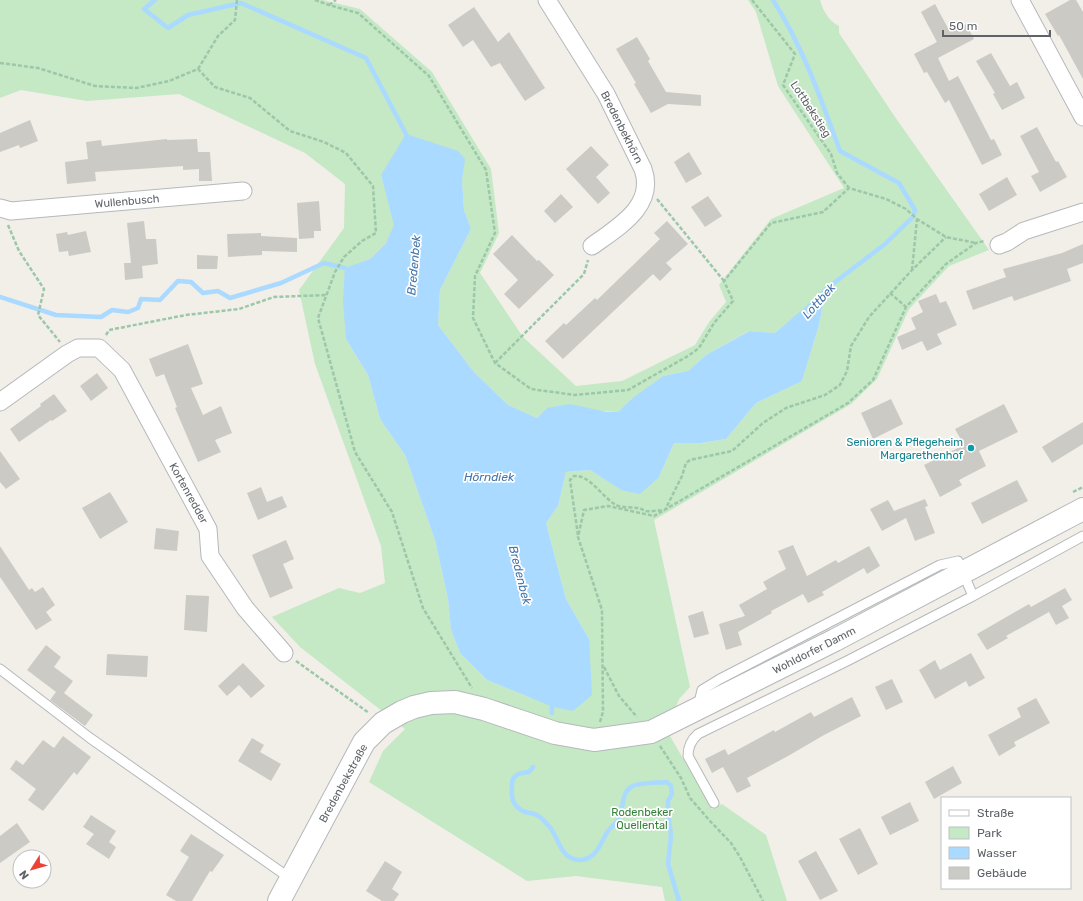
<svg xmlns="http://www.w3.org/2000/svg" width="1083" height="901" viewBox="0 0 1083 901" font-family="Rubik,sans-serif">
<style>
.green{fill:#c5e8c5;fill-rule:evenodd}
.water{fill:#aadaff}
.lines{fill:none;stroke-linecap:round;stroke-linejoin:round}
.stream{stroke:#aadaff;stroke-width:4.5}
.building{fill:#cccac5}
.service-casing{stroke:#b5b8bc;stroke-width:11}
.minor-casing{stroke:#b5b8bc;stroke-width:19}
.tertiary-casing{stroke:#b5b8bc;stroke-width:24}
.path{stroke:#9cc7a9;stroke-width:2.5;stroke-dasharray:4 2;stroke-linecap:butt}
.service{stroke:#fff;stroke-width:9}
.minor{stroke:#fff;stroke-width:17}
.tertiary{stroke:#fff;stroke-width:22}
.culture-dot{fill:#0f9aa8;stroke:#fff;stroke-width:1.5}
.labels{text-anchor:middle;stroke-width:3.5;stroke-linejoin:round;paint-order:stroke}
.street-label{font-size:11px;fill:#5f6368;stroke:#fff}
.culture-label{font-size:11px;fill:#0d838f;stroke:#fff;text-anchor:end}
.park-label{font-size:11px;fill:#348238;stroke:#fff}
.water-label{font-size:12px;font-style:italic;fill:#4174aa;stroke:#fff}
</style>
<rect width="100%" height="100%" fill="#f1efe8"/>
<path class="green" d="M0 0H323L360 9 432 72 491 169 499 233 480 273 523 337 576 386 622 381 695 345 709 322 726 302 719 285 771 219 844 188 778 86 756 12 748 0H820C823 11 829 21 839 26V33L895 117 989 250 949 266 909 309 877 379 851 404 654 520 690 687 679 699 672 716 670 736 712 809 722 804 766 835 787 901H665L662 887 576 876 527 881 369 782 383 751 405 729 300 647 272 617 339 588 360 593 385 583 381 546 315 364 299 290 344 228 345 184 305 153 179 94 87 101 21 90 0 98ZM464 159 462 180 464 210 471 229 440 290 438 325 474 372 508 405 537 418 547 408 618 412 635 397 663 376 688 371 706 355 748 331 775 333 826 290 819 325 802 381 756 403 726 439 701 443H674L659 477 621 490 590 470 566 472 558 506 546 523 566 599 589 639 531 698 487 680 460 653 451 630 448 599 435 540 405 455 380 419 368 375 346 339 345 269 370 259 386 243 395 225 381 175Z"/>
<path class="water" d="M406 134 458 151 465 159 462 180 464 210 471 229 440 290 438 325 474 372 508 405 537 418 547 408 570 404 607 412H618L634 397 663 376 688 371 706 355 749 331 775 333 826 289 819 325 802 381 756 403 726 439 701 443H674L659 477 640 494 621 490 590 470 566 472 558 506 546 523 566 599 589 639 592 695 573 711 553 707 487 680 460 653 451 630 448 599 435 540 405 455 380 419 368 375 346 339 343 301 345 268 370 259 386 243 394 225 381 175Z"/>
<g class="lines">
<path class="stream" d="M155 0 144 9 168 28 188 15 241 3 366 58 406 134 407 138
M773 0C803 47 821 99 840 151L899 183 915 210 913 217 885 244 826 289 823 293
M0 297 56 315 101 317 112 310 128 312 138 308 141 299 160 300 178 281 191 282 203 293 218 291 230 298 281 283 324 263 345 268
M552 701V713
M533 767 529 772C520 773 512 774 512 785 511 798 512 806 525 812 529 813 533 813 537 815 541 817 545 822 548 825 559 836 559 859 579 860 597 860 600 843 608 831 611 827 615 824 618 820 624 810 621 793 631 787 638 782 659 783 667 782L671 786 672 794 668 801V813L671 835 668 864 679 901"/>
</g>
<path class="building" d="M1070 0H1076L1083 12V79L1059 35 1058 36 1045 14Z
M935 4 950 32 966 24 974 39 938 58 949 81 958 76 991 140 994 139 1002 155 982 165 949 100 945 103 927 72 924 73 914 54 937 42 921 12Z
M474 7 498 42 509 32 545 88 525 101 500 63 491 67 473 40 463 47 448 25Z
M637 37 650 59 648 61 666 92 701 95V106L668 104 651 113 634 84 636 83 616 49Z
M991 53 1010 86 1017 82 1025 98 1002 110 993 94 995 93 976 61Z
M30 120 38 141 20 148 19 145 0 152V133Z
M1037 127 1056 162 1058 161 1067 177 1040 192 1031 176 1039 172 1020 136Z
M167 139V140L197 139 198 152H210L212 181H199V169L183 170V166L95 172 96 181 67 184 65 162 88 159 86 142 101 140 102 146Z
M591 146 609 165 596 177 610 193 598 204 566 169Z
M689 152 702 174 686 183 674 162Z
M1007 177 1017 195 989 211 979 194Z
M561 194 573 207 555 223 544 211Z
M708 196 722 216 705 227 691 207Z
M319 201 321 231H314V238L299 239 297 203Z
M144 221 146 239H156L158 264 142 266 143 278 125 280 124 263H131L127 223Z
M667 221 688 244 666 263 672 269 660 281 653 274 563 359 545 341 564 323 566 325 595 298 597 300 660 239 654 233Z
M86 231 91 252 69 256 68 251 59 252 56 234 67 232 68 235Z
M261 233V236L297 238V252L262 251V255L228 257 227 234Z
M512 235 537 261 539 260 554 275 519 309 504 294 518 280 493 254Z
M1083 244V263L1067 269 1071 281 1014 301 1012 296 973 310 966 291 1006 277 1003 269 1062 253Z
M197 255 218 256 217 269H197Z
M936 294 940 303 946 301 957 325 937 334 942 344 927 351 922 341 902 350 897 337 916 329 911 318 923 312 918 301Z
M188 344 203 384 191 388 203 415 221 406 232 433 215 440 221 452 198 462 175 408 177 407 164 374 156 377 149 359Z
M97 373 108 388 91 401 80 386Z
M54 394 67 411 52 421 51 420 19 442 10 429 41 406 40 404Z
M891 399 903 424 873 439 861 413Z
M1004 404 1018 432 979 451 986 466 959 480 962 485 940 497 924 465 964 445 955 429Z
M1083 422V444L1052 463 1042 447Z
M0 451 20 479 6 489 0 482Z
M1017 480 1028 501 982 524 971 503Z
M261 487 267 502 282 496 287 507 258 520 247 493Z
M110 492 128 522 100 539 82 508Z
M925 499 928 506 925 507 935 533 915 541 906 518 882 531 870 509 888 500 894 511Z
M156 528 179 531 177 551 154 549Z
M286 540 294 559 283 564 293 588 270 598 252 555Z
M793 545 807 576 836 560 838 563 869 546 880 566 867 574 864 568 822 592 824 595 808 603 803 594 771 611 772 613 738 632 742 645 726 650 719 624 745 616 739 605 767 589 763 582 786 569 778 551Z
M0 546 29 590 32 588 35 592 43 587 55 605 46 612 52 620 36 630 0 577Z
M1065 588 1072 600 1062 606 1069 618 1056 625 1049 612 1006 636 1008 638 987 650 977 634 1029 604 1031 607Z
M186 595 209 596 207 632 184 630Z
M703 611 709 634 694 638 688 616Z
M46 645 61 657 54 667 73 681 64 693 93 715 85 726 50 700 56 692 27 670Z
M971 653 985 678 969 687 966 681 935 699 919 670 935 660 940 670Z
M107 654 148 656 147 677 106 675Z
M243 663 265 686 251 698 239 685 227 696 218 686Z
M892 679 903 702 886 710 875 687Z
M852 697 861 716 824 735 788 756 747 778 751 786 737 793 723 767 712 773 705 759 725 749 728 755 774 730 775 732 811 712 814 717Z
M1036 698 1050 723 1014 742 1016 746 999 756 988 735 1021 717 1017 708Z
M63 736 91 757 77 775 74 772 43 811 28 800 36 789 10 769 16 760 23 765 43 740 54 748Z
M252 738 264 745 260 752 281 764 271 781 238 761Z
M953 766 962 783 934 799 925 782Z
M910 802 919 821 890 835 881 817Z
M91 815 116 831 109 842 116 847 109 859 86 844 94 834 83 827Z
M17 823 30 842 0 863V836Z
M860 828 878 864 858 875 839 839Z
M191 834 224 855 212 872 210 871 192 901H176L166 895 189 857 180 851Z
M816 851 838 891 820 900 798 861Z
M385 861 402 872 392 889 399 894 394 901H382L366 891Z"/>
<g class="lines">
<g class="service-casing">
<path id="service" d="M0 669 90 738 291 879
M698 707 702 690 720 679 940 565 958 561 973 596
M714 803 688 756C688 748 691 740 698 734L847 661 973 596 1083 536"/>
</g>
<g class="minor-casing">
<path id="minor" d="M547 0 606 94 643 169C656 206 618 227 592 246
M1020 0 1083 117
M0 208 11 211 243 191
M999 245 1007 242 1024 231 1083 212
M0 402 67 354 78 348H99L122 370 208 529 210 556 245 608 284 653"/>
</g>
<g class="tertiary-casing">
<path id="tertiary" d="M279 901 364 742 383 723 402 712 414 707 431 703 455 702 484 709 555 733 594 740 651 732 835 640 1083 509"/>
</g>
<path class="path" d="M315 0 329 5 358 13 429 76 486 170 495 233 475 276 473 318 495 363 531 389 575 395 628 390 688 356 699 348 714 323 733 301 724 281 771 223 823 212 849 188 886 199 906 209 917 219 946 237 976 243
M752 0 795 54 783 85 831 154 837 173 849 188
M329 5 336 0
M0 63 38 68 95 86 136 88 169 81 198 69 215 87 250 98 290 131 324 142 346 153 373 186 376 233 362 241 344 257 335 272 318 318 355 452 392 512 423 608 472 688
M198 69 218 36 235 20 237 0
M657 199 724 281
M8 225 19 251 44 289 38 315 60 342
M912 270 917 219
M890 293 906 307
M106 335 109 330 186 315 239 309 274 297 326 295
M495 363 584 274 588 260
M1073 492 1083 487
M578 535 570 480 574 476C589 474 602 497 616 505 622 508 631 507 637 508 641 508 643 510 646 511 652 512 659 510 665 510L682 476 686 463 690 460 732 451 763 423 786 408 825 395 840 385 847 371 851 346 869 317 912 270 946 237
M296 661 369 713
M604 667 619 696 637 717
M600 722 603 712 602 610 578 537 584 510 608 506 654 516 848 403 873 380 906 307 946 264 976 243 984 241
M660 746 681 778 690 798 710 821 731 843 740 857 763 901"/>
<use href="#service" class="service"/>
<use href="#minor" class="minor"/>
<use href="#tertiary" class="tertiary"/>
</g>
<circle class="culture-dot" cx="971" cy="448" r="4"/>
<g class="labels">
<g class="street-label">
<text transform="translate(811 109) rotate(57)" y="4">Lottbekstieg</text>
<text transform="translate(622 127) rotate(63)" y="4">Bredenbekhörn</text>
<text transform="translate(127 201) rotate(-5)" y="4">Wullenbusch</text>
<text transform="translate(189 493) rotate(61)" y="4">Kortenredder</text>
<text transform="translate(814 650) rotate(-27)" y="4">Wohldorfer Damm</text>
<text transform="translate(343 783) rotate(-61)" y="4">Bredenbekstraße</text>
</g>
<g class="culture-label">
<text x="963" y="446">Senioren &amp; Pflegeheim<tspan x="963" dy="13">Margarethenhof</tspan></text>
</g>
<g class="park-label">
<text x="642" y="816">Rodenbeker<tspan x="642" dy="13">Quellental</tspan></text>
</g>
<g class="water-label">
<text transform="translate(414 265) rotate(-85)" y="4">Bredenbek</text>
<text transform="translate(819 301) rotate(-48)" y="4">Lottbek</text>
<text x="489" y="481">Hörndiek</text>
<text transform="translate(520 575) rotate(76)" y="4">Bredenbek</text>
</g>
</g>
<rect x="941" y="797" width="130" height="92" fill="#ffffff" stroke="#bfc1c3"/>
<rect x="949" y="810" width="20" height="6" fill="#ffffff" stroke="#bfc1c3"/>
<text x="977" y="817" font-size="12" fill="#5f6368">Straße</text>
<rect x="949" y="827" width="20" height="12" fill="#c5e8c5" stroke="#bfc1c3"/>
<text x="977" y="837" font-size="12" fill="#5f6368">Park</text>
<rect x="949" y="847" width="20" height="12" fill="#aadaff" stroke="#bfc1c3"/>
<text x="977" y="857" font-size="12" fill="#5f6368">Wasser</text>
<rect x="949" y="867" width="20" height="12" fill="#cccac5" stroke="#bfc1c3"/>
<text x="977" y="877" font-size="12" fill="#5f6368">Gebäude</text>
<g transform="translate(32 869) rotate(233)"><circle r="19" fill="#ffffff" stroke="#bfc1c3"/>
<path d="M0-3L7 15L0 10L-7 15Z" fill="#ea4335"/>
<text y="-6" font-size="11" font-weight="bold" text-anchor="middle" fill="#5f6368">N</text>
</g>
<path d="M943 30v6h107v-6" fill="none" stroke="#5f6368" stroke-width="2"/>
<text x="949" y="30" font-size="12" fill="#5f6368" stroke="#ffffff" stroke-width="3" paint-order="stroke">50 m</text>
</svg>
